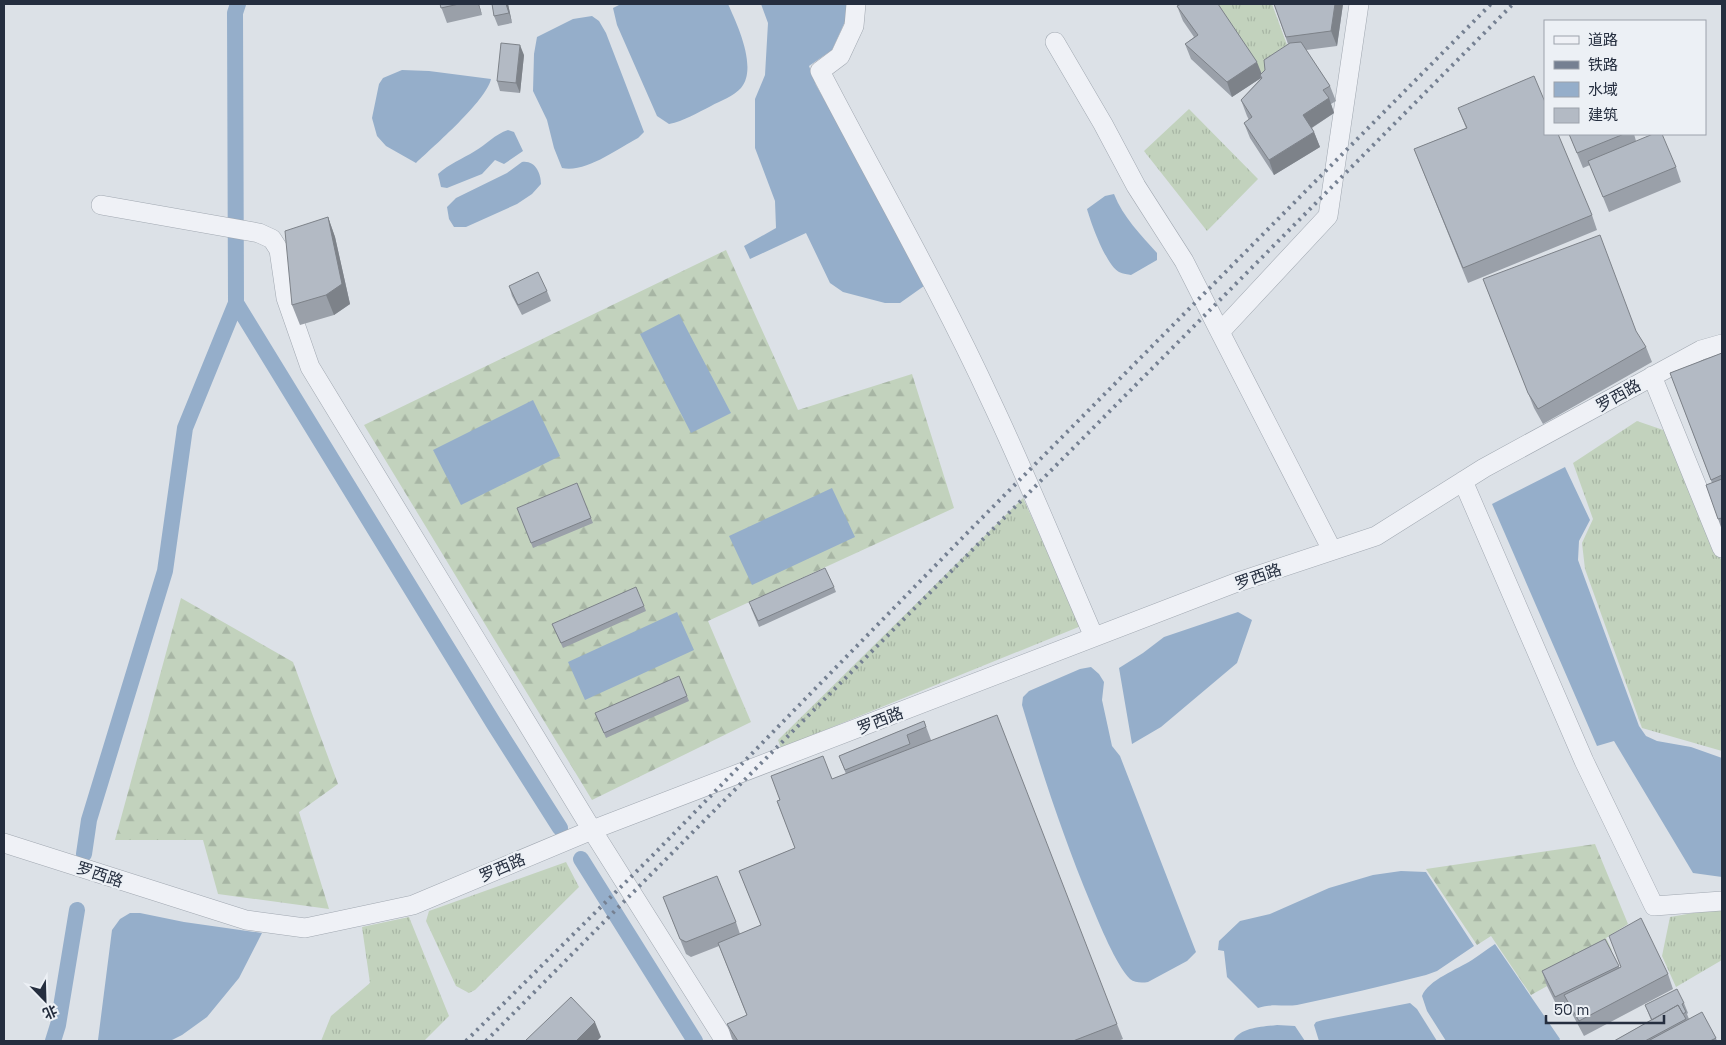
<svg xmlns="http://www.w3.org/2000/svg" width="1726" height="1045" viewBox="0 0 1726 1045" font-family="'Space Grotesk','Noto Sans SC',sans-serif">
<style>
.grass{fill:url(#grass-tufts)}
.forest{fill:url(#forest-firs)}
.water{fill:#95aeca}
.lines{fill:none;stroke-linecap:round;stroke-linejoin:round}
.canal{stroke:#95aeca;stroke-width:16}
.minor-casing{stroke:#a1a8b1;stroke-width:20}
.minor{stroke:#eff1f6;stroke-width:19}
.rail{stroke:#758092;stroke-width:4;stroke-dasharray:2.5 5;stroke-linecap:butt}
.wall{fill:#9aa0a9}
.shaded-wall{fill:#7d8289}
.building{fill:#b3bac4;stroke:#7d8289}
.labels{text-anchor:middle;stroke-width:4.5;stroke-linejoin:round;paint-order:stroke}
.street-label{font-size:16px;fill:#252e3f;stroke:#ecf0f5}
</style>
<defs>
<pattern id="grass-tufts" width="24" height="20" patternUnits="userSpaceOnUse" patternTransform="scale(1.25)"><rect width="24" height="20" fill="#c2d2bd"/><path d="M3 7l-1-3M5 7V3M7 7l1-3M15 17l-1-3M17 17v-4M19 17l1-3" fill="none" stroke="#a7b5a4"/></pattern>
<pattern id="forest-firs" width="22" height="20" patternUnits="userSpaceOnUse" patternTransform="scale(1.25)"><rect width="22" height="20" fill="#c2d2bd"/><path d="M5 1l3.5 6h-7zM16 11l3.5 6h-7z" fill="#a7b5a4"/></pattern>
</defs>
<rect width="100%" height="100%" fill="#dce1e7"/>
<path class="grass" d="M1216 4H1272L1290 53 1265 78Z
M1189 109 1258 179 1207 231 1144 151Z
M1637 421 1672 433 1722 562V751L1642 728 1585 569 1582 543 1593 519 1573 463Z
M1023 498 1081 626 781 748 778 740Z
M566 862 579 887 475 990 469 993 456 986 426 921 429 911Z
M1722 908V960L1676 987 1662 956 1670 917Z
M409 917 449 1016 424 1041H321L331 1016 370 983 362 927Z"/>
<path class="forest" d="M726 250 798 410 912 374 954 508 708 621 751 722 592 800 364 425Z
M181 598 293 662 338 784 299 812 329 909 218 894 203 840H115Z
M1595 844 1628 924 1606 938 1612 950 1531 995 1491 936 1477 945 1426 869Z"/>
<path class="water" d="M621 4H728C737 24 758 68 741 88 734 96 720 101 711 106 697 113 684 121 669 124L657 116 617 25 613 8Z
M761 4H847L848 15 832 50 809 66 816 85 925 279 924 286 900 303H885L843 292 830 283 806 233 750 259 744 246 776 228 775 201 755 148V99L765 75 768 23Z
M592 16 599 21 606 33 644 132 638 138C617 149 586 173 562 168L554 148 547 120 533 91 534 54 537 37 573 19Z
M402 70 429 71 491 79C486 101 434 146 416 163L386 146 377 136 372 118 379 84 383 78Z
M508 130 514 132 523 151 504 164 495 160 482 174 447 188 441 187 438 174C449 164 462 159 475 151 486 145 495 134 508 130Z
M522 162C535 160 541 173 541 184L532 194 517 204 466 227H454L449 219 447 207 456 198 507 173Z
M1114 194C1123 217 1141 235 1157 253V260L1131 275C1128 274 1123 274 1119 272 1106 265 1091 223 1087 209L1105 196Z
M679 314 731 413 691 433 640 334Z
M533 400 560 456 461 505 433 450Z
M1565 467 1590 520 1579 541 1578 560 1639 726 1646 736 1657 741 1691 747 1722 758V877L1693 873 1614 741 1597 746 1492 504Z
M832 488 855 537 752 585 729 536Z
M677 612 694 650 585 700 568 662Z
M1238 612 1252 620 1237 663 1161 727 1132 744 1119 668 1143 653 1164 637Z
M1091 667 1099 674 1104 682 1102 700 1112 746 1120 756 1196 952 1187 961 1148 982C1142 983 1135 983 1130 979 1116 965 1099 923 1091 904 1064 839 1042 773 1022 705L1023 697 1029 691 1080 669Z
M1401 871 1426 872 1474 946 1437 971 1426 975C1383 986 1340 996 1297 1005 1284 1007 1271 1003 1258 1008L1227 977 1224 951 1218 950 1219 941 1240 921 1270 914 1329 888 1373 875Z
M130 913H140L184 922 262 933 239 978 207 1017 182 1035 170 1041 98 1040 112 930 120 919Z
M1495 944 1560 1039 1559 1041H1446L1427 1011 1422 996C1428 980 1458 969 1472 960 1480 955 1487 949 1495 944Z
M1410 1003 1417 1009 1437 1041H1319L1314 1025 1316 1022 1323 1020Z
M1277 1025 1295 1026 1305 1041H1233C1241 1027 1262 1027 1277 1025Z"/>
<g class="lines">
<path class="canal" d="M236 303 494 724 560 828
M84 854 89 820 165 571 185 428 236 303 235 13 238 4
M581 859 695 1041
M53 1041 58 1025 77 910"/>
<g class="minor-casing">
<path id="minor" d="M856 4 854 26 840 56 820 71C877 181 939 288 991 401 1028 479 1060 559 1094 637
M1055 42 1103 124 1136 186 1184 261 1220 332
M101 205 259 233 272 239 279 250 286 298 310 367 592 830 725 1041
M1652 376 1722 548
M1463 481 1584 761 1654 906 1722 901
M1332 550 1220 332 1328 216 1359 4
M4 843 246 920 305 928 413 905 592 830 1235 583 1376 536 1484 468 1701 350 1722 344"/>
</g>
<use href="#minor" class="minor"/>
<path class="rail" d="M466 1041 653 855 972 528 1491 4
M486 1041 1513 4"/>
</g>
<path class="wall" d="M440 4H479L482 15 447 23Z
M492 4H508L512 23 498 26 494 16Z
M1274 4H1343L1337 46 1306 50 1330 86 1336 101 1331 104 1334 113 1312 128 1314 132 1320 147 1274 175 1250 138 1244 123 1249 120 1247 116 1241 100 1261 78 1232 97 1191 59 1185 44 1194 37 1183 21 1177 6 1261 74 1265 70 1288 44Z
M524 55 520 93 500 91 497 81Z
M1458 108 1592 215 1597 230 1468 283 1414 149 1466 128Z
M1569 134H1634L1636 141 1676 167 1681 182 1609 212 1590 165 1583 168Z
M328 217 335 237 350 304 334 315 300 325 292 305Z
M1483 279 1646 347 1652 362 1543 424 1534 408Z
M509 286 547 291 551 301 522 315 512 296Z
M1722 353V530L1706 485 1712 483 1670 373Z
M519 513 591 518 593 523 533 548Z
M834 587 836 592 759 627 751 608Z
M644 606 646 611 563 648 552 624Z
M687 696 689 701 606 738 595 713Z
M924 721 931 740 1117 1024 1123 1039 1118 1041H734L732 1039 727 1024 747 1016 719 946 691 957 686 954 663 897 736 922 740 934 761 925 739 871 795 848 777 801 780 800 771 776 832 779 846 774 839 756Z
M1605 939 1619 967 1668 974 1673 989 1584 1036 1569 1008 1560 1012 1547 986 1542 971Z
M1684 1003 1688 1013 1687 1014 1689 1019 1716 1038 1717 1041H1614L1651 1020 1645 1005Z"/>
<path class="shaded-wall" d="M478 4H479L482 15Z
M506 4H508L512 23 509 13Z
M1335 4H1343L1337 46 1331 31Z
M520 45 524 55 520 93 516 83Z
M1257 62 1263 77 1260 75 1261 78 1232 97 1227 82Z
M1329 98 1334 113 1308 130 1303 115Z
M1314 132 1320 147 1274 175 1269 160Z
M328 217 335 237 350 304 334 315 326 295Z
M595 1022 601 1037 597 1041H576Z"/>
<path class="building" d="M440 4H459L441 8Z
M492 4H506L509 13 494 16Z
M1181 4H1218L1257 62 1227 82 1185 44 1198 35 1177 6Z
M1274 4H1335L1331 31 1286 37Z
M1301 42 1330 86 1323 90 1329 98 1303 115 1314 132 1269 160 1244 123 1252 117 1241 100 1262 78 1260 75 1265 70 1264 60 1290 43Z
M501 43 520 45 516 83 497 81Z
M1534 76 1545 102V134H1558L1592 215 1463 268 1414 149 1467 128 1458 108Z
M1569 134H1624L1577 153Z
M1653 134H1662L1676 167 1603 197 1588 161Z
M328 217 342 284 326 295 292 305 285 231Z
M1600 235 1636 331 1646 347 1538 409 1528 393 1483 279Z
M538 272 547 291 518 305 509 286Z
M1722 353V475L1711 480 1670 373Z
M1722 479V518L1718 519 1706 485Z
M577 483 591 518 531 543 517 508Z
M825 568 834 587 758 621 749 602Z
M636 587 644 606 561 643 552 624Z
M679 676 687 696 604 733 595 713Z
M997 715 1117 1024 1073 1041H738L727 1024 747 1015 718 943 761 925 739 871 795 848 777 801 780 800 771 776 823 756 832 779Z
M924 721 926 727 907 735 910 744 845 770 839 756Z
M717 876 736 922 686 942 680 939 663 897Z
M1641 918 1668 974 1579 1021 1564 995 1621 967 1609 936Z
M1605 939 1619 966 1555 997 1542 971Z
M1677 989 1684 1003 1682 1004 1686 1012 1683 1014 1678 1005 1652 1020 1645 1005Z
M571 997 595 1022 576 1041H525Z
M1678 1005 1686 1019 1645 1041H1614Z
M1702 1012 1716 1038 1710 1041H1648Z"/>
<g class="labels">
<g class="street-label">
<text transform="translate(1618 395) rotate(-29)" y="6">罗西路</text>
<text transform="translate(1258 576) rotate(-19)" y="6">罗西路</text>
<text transform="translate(880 720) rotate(-21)" y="6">罗西路</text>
<text transform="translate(502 867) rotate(-23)" y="6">罗西路</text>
<text transform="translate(100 874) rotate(18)" y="6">罗西路</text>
</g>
</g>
<rect width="1726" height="1045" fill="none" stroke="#252e3f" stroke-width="10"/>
<rect x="1544" y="20" width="162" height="115" fill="#ecf0f5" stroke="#9ca2ac"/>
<rect x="1554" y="36" width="25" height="8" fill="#eff1f6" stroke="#9ca2ac"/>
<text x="1588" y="45" font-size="15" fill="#252e3f">道路</text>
<rect x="1554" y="61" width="25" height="8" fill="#758092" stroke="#9ca2ac"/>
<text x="1588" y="70" font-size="15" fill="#252e3f">铁路</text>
<rect x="1554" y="82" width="25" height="15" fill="#95aeca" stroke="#9ca2ac"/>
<text x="1588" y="95" font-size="15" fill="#252e3f">水域</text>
<rect x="1554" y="108" width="25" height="15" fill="#b3bac4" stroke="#9ca2ac"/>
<text x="1588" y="120" font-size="15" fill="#252e3f">建筑</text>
<g transform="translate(45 1000) rotate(157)" stroke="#ecf0f5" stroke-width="4" paint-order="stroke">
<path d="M0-4L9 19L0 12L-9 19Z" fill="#252e3f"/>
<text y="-8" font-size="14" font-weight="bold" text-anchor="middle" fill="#252e3f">北</text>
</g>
<path d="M1546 1015v8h118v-8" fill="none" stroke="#252e3f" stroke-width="2.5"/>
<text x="1554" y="1015" font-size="15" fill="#252e3f" stroke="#ecf0f5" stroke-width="4" paint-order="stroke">50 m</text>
</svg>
